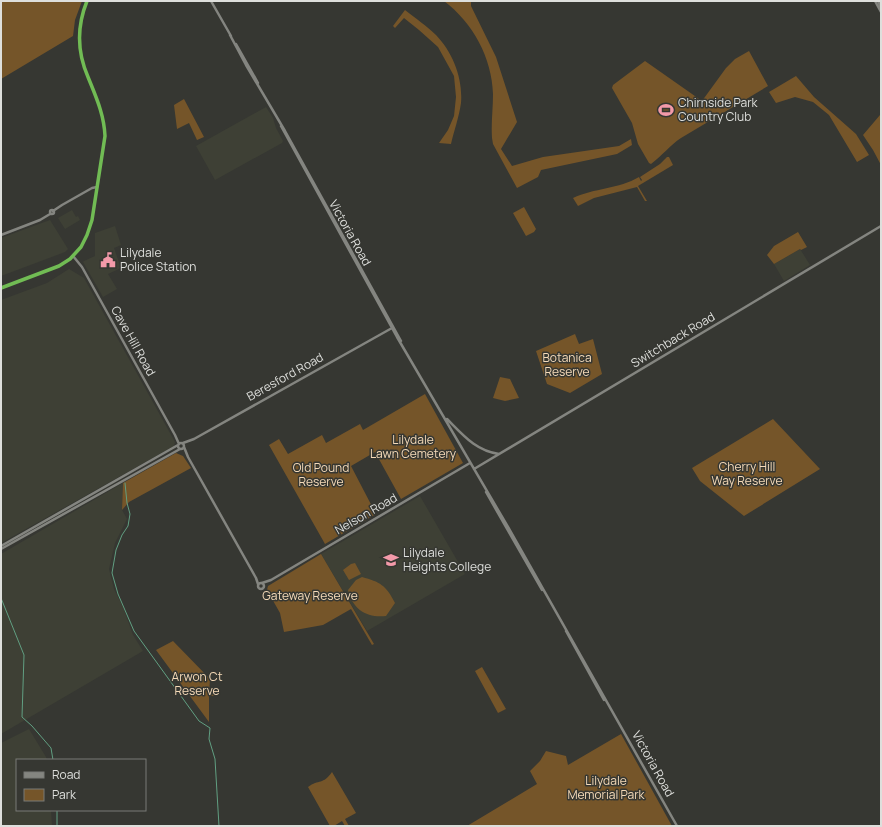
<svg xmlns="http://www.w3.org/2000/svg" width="882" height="827" viewBox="0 0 882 827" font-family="Manrope,sans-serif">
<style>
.built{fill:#3e4035}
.green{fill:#755529}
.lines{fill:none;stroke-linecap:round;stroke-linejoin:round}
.stream{stroke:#619f82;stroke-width:1}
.secondary{stroke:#848580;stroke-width:2.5}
.highway{stroke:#71bc54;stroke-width:3.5}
.labels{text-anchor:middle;stroke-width:3;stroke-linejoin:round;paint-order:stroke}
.poi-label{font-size:12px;fill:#dedfdc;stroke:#363732;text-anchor:start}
.street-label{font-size:12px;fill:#dedfdc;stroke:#363732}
.park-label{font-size:12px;fill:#f5dab8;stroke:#363732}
</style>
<rect width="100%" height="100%" fill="#363732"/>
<path class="built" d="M266 107 273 118 276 128 283 141 282 143 215 180 196 146Z
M72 210 76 217 78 216 80 220 65 229 58 218Z
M50 220 68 249 65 252 1 276V238Z
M115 226 121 245 114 248 121 268 108 274 117 289 103 297 83 262 84 261 95 256V233Z
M800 249 810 265 784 281 774 264Z
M69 269 84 278 175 442 174 446 1 543V300L47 283Z
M123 483 122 510 127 519 115 543 109 569 114 589 123 607 133 635 143 651 1 734V554Z
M420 496 465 574 367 631 321 554Z
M29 729 46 757 47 760H17V810H51L52 826H1V743Z"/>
<path class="green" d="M1 1H82L75 20 73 36 1 79Z
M444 1H471V6L496 57 517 122 501 149 512 166 543 157 619 146 631 139 632 145 617 154 541 170 538 177 517 188 493 144 492 138C491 123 493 109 493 94 492 58 473 23 444 1Z
M405 10C415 18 427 26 436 35 453 53 463 78 461 103 459 117 454 131 451 144L439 143 448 130 454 116 456 97 454 76 438 47 419 30 404 18 395 28 393 26Z
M749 51 768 86 681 138C670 145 662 156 651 164L649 163 638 144 632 123 612 88 613 85 645 61 702 101 726 68 735 59Z
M796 76 814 97 856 134 869 155 857 162 829 115 813 102 795 97 776 103 769 92Z
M184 99 204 137 197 140 189 123 177 129 174 105Z
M880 115 881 116V165L873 150 863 135Z
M667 157H669L673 165 638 186 647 201H645L637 187 594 198 578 206 573 198C594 188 619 189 639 177L641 181 642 180 640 177 660 164Z
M524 207 536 229 534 232 526 236 513 213Z
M798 232 807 247 801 250 800 249 774 264 767 255 774 246Z
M575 334 579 344 593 339 602 374 570 393 547 384 536 351Z
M500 377 510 379 519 398 505 401 493 398Z
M425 394 463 463 401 499 375 452 351 466 376 514 325 544 269 445 279 439 288 454 322 435 326 443 360 424 363 430Z
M773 419 820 469 744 516 700 481 692 468Z
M176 453 183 456 191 468 129 502 122 510 123 483Z
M321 554 374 644 372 645 351 609 323 625 284 632 280 613 267 590 268 586Z
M355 563 361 574 349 580 343 570 351 564Z
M362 577C380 582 386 585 395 603L386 616C367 618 353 610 348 590L356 580Z
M173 641 210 679 209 694H218V696H209V722L156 650Z
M482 667 506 709 498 713 475 671Z
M621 734 672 826H467L537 784 530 771 540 761 546 751 566 756 568 765Z
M332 772 356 813 345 819 349 826H345L342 821 334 826H330L308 787C319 779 323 785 332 772Z"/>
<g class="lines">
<path class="stream" d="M125 483 127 503 130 514 128 526 122 535 116 550 112 573 118 594 134 631 199 721 210 728 209 739 215 759 219 826
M1 598 24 655 22 717 32 726 51 748 53 760
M57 826V810"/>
<path class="secondary" d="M211 1 231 36
M875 1 881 12
M878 1 881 7
M230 35 246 65 285 131 401 341
M236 44 258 83
M281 126 397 337 508 527 677 826
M50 212a2 2 0 1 1 4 0a2 2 0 1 1-4 0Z
M53 211 62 205 92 188 97 187
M1 235 40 220 50 214
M73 256 82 267 175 435 179 444
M447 419C463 435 476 451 499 454
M178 446a3 3 0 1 1 6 0a3 3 0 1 1-6 0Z
M183 443 194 439 392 328
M184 447 188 457 256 578 258 584
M474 469 881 226
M486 492 542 590
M1 546 178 445
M1 549 180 449
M258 586a3 3 0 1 1 6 0a3 3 0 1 1-6 0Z
M262 583 271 580 470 463
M566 631 604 700"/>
<path class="highway" d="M1 288 59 266 70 259 81 247 87 235 92 220 105 136C104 114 96 97 88 77 77 52 77 26 87 1"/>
</g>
<defs>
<g id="stadium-bare" transform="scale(1.2)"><path d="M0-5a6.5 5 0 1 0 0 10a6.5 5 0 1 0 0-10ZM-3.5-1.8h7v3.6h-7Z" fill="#f39aa9" stroke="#363732" stroke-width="2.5" paint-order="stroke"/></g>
<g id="civic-bare" transform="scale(1.2)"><path d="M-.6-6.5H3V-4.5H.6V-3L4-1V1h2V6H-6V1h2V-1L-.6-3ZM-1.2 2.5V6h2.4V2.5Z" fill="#f39aa9" stroke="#363732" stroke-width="2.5" paint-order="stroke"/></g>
<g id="school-bare" transform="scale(1.2)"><path d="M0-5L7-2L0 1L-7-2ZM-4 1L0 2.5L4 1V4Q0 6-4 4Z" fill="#f39aa9" stroke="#363732" stroke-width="2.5" paint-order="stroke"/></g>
</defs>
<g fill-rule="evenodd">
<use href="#stadium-bare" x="666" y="110"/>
<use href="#civic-bare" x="108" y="260"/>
<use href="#school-bare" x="391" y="560"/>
</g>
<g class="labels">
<g class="poi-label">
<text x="678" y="107">Chirnside Park<tspan x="678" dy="14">Country Club</tspan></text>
<text x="120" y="257">Lilydale<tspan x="120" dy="14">Police Station</tspan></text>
<text x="403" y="557">Lilydale<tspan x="403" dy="14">Heights College</tspan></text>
</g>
<g class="street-label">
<text transform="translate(350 233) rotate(61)" y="4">Victoria Road</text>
<text transform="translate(673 340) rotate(-31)" y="4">Switchback Road</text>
<text transform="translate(133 341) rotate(61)" y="4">Cave Hill Road</text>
<text transform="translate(285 377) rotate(-29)" y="4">Beresford Road</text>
<text transform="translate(366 514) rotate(-30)" y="4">Nelson Road</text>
<text transform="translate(653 764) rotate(61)" y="4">Victoria Road</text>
</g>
<g class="park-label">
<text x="567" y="362">Botanica<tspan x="567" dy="14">Reserve</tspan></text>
<text x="413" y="444">Lilydale<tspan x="413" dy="14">Lawn Cemetery</tspan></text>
<text x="747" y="471">Cherry Hill<tspan x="747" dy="14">Way Reserve</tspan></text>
<text x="321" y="472">Old Pound<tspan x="321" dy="14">Reserve</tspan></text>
<text x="310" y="600">Gateway Reserve</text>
<text x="197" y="681">Arwon Ct<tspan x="197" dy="14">Reserve</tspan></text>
<text x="606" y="785">Lilydale<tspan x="606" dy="14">Memorial Park</tspan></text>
</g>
</g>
<rect width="882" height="827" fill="none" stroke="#dedfdc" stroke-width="4"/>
<rect x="16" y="759" width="130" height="52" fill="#363732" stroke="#797a76"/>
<rect x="24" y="772" width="20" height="6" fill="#848580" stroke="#797a76"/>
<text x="52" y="779" font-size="12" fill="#dedfdc">Road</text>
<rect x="24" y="789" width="20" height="12" fill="#755529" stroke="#797a76"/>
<text x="52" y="799" font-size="12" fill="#dedfdc">Park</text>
</svg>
